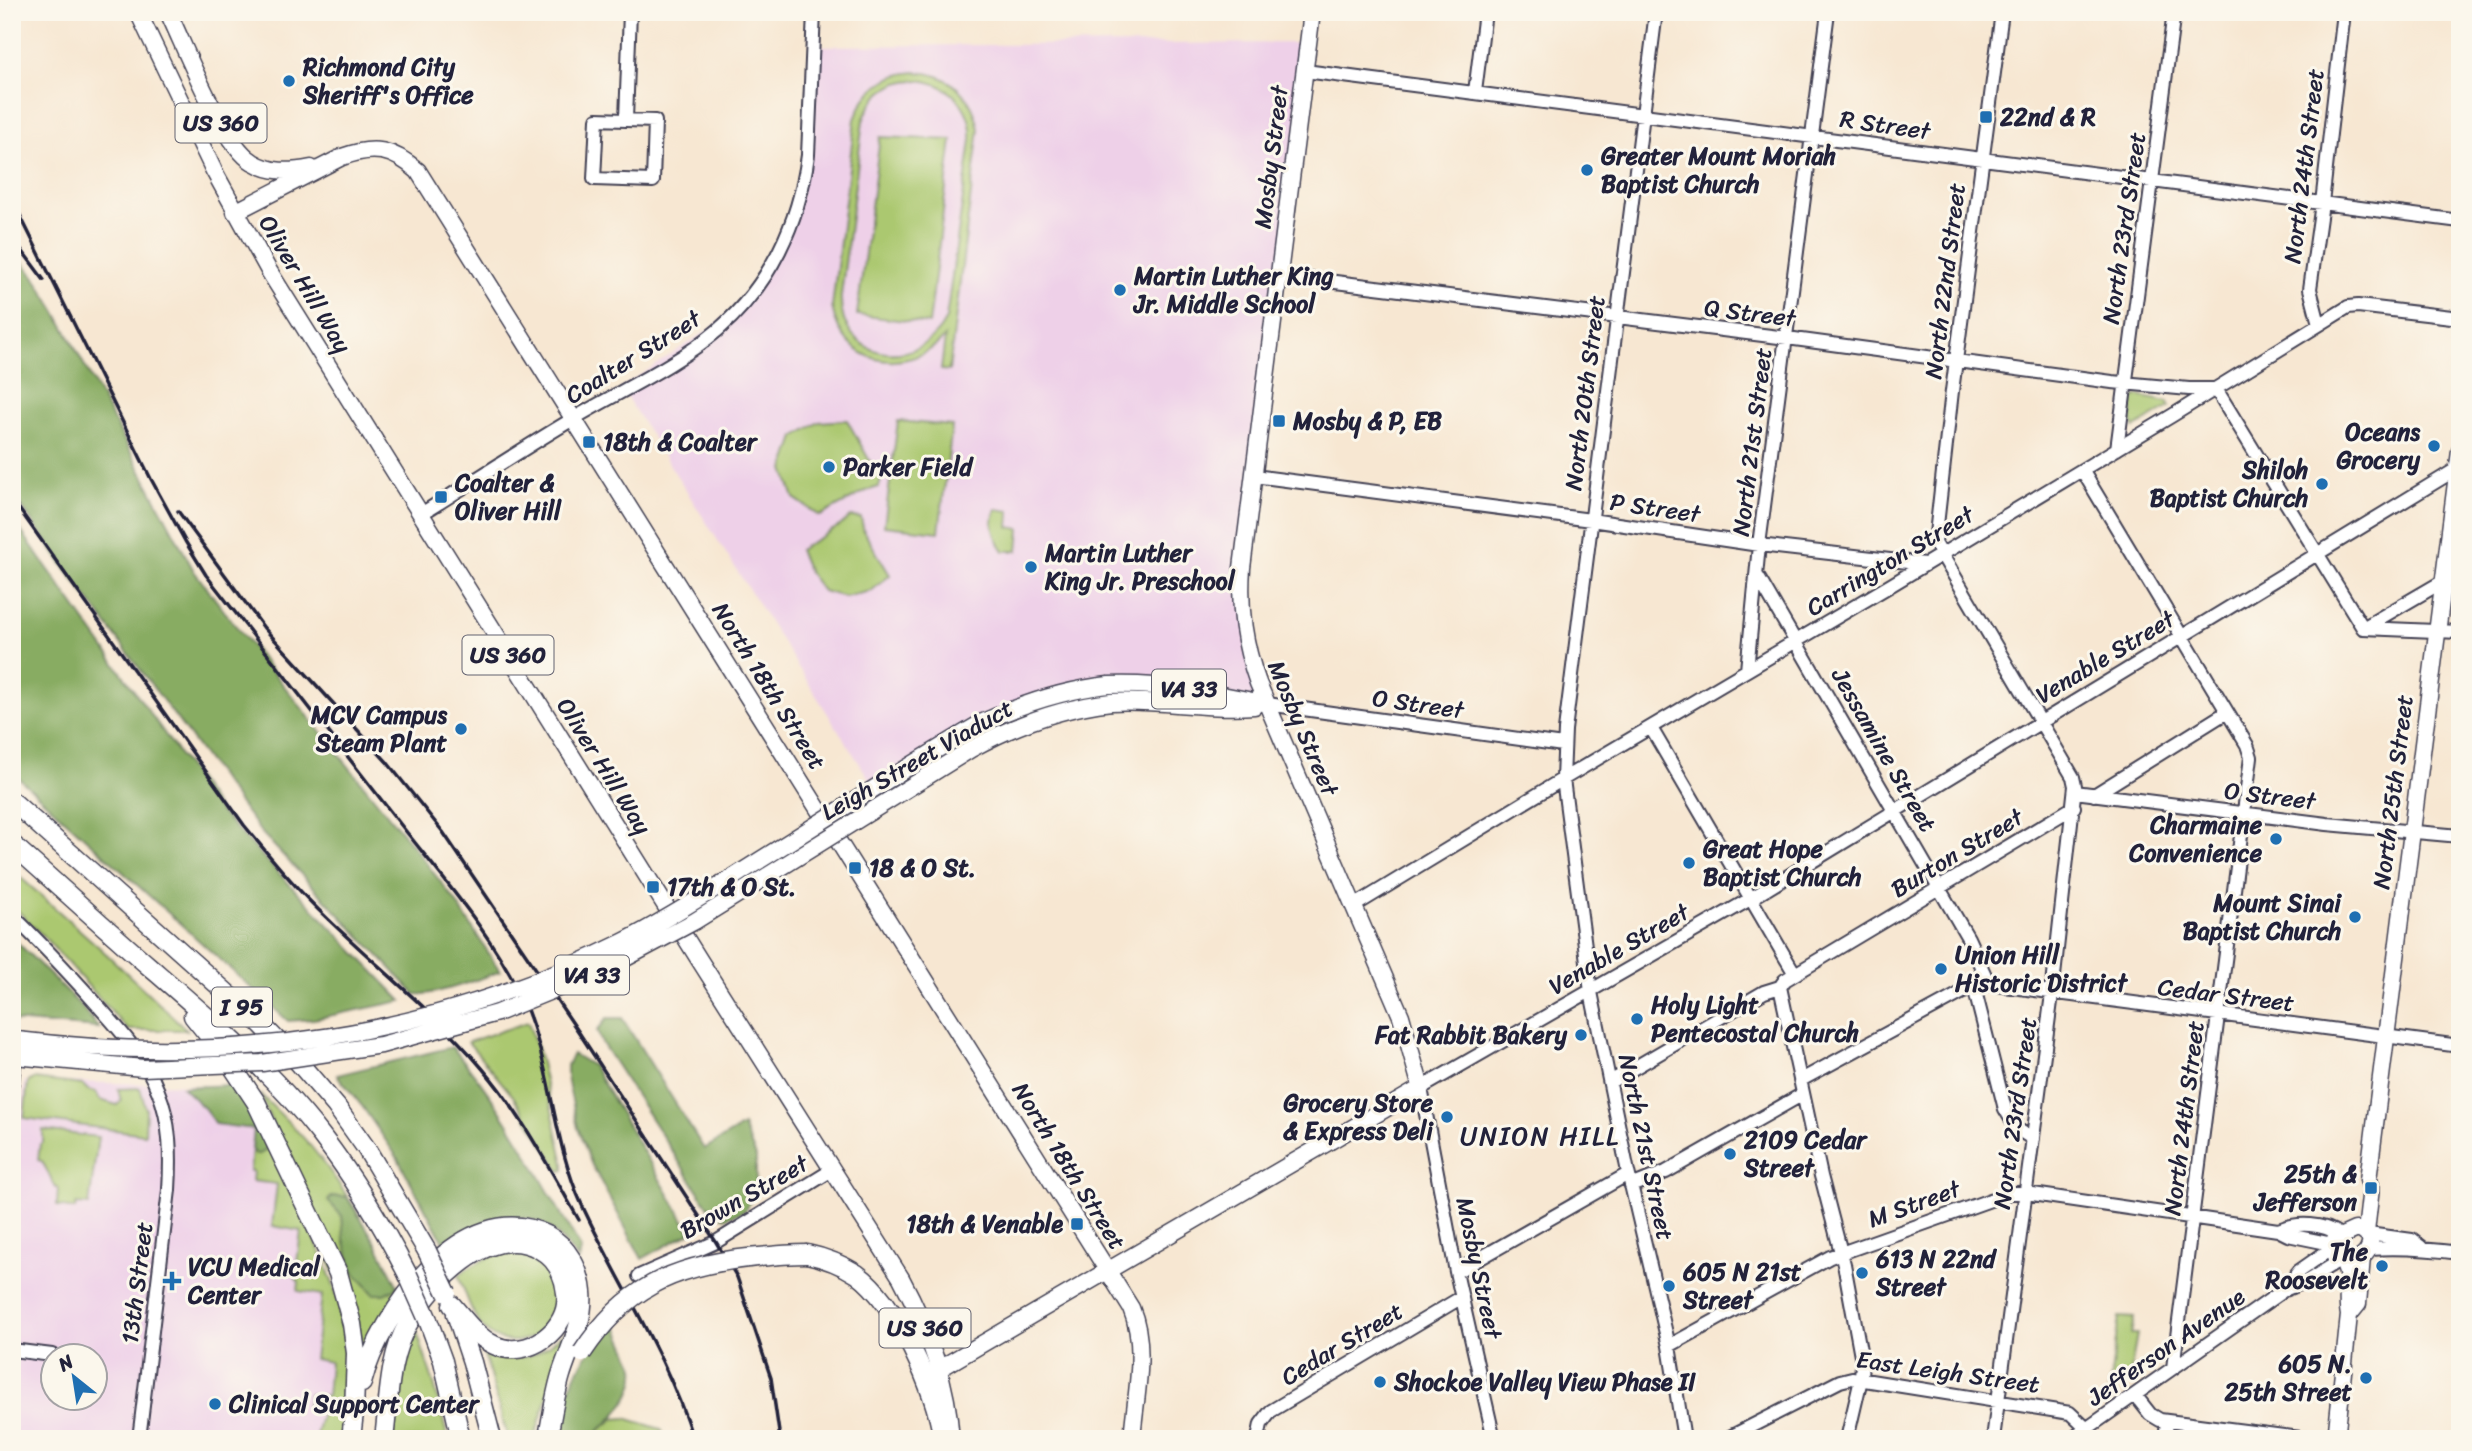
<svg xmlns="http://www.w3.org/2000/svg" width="2472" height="1451" viewBox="0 0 2472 1451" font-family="Sriracha,sans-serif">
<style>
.built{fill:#eed0e8;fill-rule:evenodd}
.green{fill:#abc86f;stroke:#667555;stroke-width:2;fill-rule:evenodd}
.forest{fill:#88ac62;stroke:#55674e;stroke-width:2}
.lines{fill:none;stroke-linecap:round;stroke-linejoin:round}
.minor-casing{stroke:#424052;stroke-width:16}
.major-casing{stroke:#424052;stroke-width:19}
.highway-casing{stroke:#424052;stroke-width:21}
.minor{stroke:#fff;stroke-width:12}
.major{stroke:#fff;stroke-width:16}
.highway{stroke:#fff;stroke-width:18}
.rail{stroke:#22223b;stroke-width:3.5}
.major-bridge-casing{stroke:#424052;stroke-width:19;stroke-linecap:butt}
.highway-bridge-casing{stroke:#424052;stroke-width:21;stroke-linecap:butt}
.major-bridge{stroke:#fff;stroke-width:16}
.highway-bridge{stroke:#fff;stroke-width:18}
.poi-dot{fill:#1f6fb2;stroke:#fbf7ec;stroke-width:2.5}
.labels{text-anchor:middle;stroke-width:6;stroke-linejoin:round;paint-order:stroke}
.shield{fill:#fbf7ec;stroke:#636270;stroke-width:2}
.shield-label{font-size:23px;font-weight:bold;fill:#22223b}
.poi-label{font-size:24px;font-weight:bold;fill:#22223b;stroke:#fbf7ec;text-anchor:start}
.street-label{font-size:24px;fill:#22223b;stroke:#fbf7ec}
.neighbourhood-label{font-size:26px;letter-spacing:2px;fill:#22223b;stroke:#fbf7ec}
</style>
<rect width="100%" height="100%" fill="#fbf7ec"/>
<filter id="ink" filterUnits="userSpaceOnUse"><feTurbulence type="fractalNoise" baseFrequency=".0143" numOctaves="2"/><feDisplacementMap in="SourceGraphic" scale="14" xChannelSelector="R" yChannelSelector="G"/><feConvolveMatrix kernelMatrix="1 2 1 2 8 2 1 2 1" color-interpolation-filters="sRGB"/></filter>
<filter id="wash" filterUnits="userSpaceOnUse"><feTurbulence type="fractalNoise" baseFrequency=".00686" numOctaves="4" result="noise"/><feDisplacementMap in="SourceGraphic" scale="28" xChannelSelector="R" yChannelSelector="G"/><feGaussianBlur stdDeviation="1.57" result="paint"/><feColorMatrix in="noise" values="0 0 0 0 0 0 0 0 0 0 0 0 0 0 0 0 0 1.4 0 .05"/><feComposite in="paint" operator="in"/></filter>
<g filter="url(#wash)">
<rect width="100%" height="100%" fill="#f7e7d2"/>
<path class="built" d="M1308 43 1241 587 1267 704 1165 686 1039 699 875 788 621 388 714 326 755 289 801 194 811 46Z
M25 1081 237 1086 247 1099 321 1255 343 1439H12V1189ZM52 1356H94V1398H52Z"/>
<path class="green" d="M915 72C950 73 973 96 979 129L949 371 941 370 945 337C906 378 843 366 832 307L855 119C865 91 885 74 915 72ZM917 80C949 83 973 106 971 140L946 319C917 375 838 359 841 296L863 121C872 96 890 80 917 80Z
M880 137 952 140 929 324 857 315Z
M2138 396 2168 402 2169 407 2135 428 2131 421 2133 400Z
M847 420 872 465 882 476 879 487 866 491 820 516 794 498 784 469 795 437 819 422Z
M898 421 952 426 939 532 884 526Z
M996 509 1010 511 1009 527 1020 529 1018 551H1004C995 538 989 524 996 509Z
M850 517 861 518 864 532 890 575 871 591 845 597 823 591 809 573 799 550 841 525Z
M12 870 100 948 187 1030H128L45 938 12 905Z
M528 1022 539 1054 564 1164V1170L560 1171 513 1096 468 1042Z
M34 1079 83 1085 88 1090 96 1092 100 1100 117 1105 121 1101 118 1089 140 1088 146 1109 145 1134 24 1118 28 1082Z
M260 1094C278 1112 297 1129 313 1149 348 1192 375 1241 400 1291L372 1330 362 1363V1340Z
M43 1130 98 1137 89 1205 76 1204 75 1209 57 1206 58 1188H56L42 1161 38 1160 40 1144 43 1143Z
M266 1142C303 1217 354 1298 350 1385 349 1403 345 1421 343 1439H315L323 1408 307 1406 309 1394 327 1396 330 1362 314 1359 322 1295 298 1291 299 1282 295 1278 301 1231 272 1226 277 1184 252 1181 253 1171H250L252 1149 254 1152H263L266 1149Z
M520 1251C537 1256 548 1264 555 1281 572 1328 510 1364 480 1324 470 1311 465 1290 458 1275 480 1261 493 1252 520 1251Z
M2119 1317 2134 1318 2131 1334H2137L2130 1375 2109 1389Z
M416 1329 434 1384 448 1439H392L401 1370Z
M568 1332 534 1439H508L482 1347C505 1358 522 1364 545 1348 553 1343 559 1335 568 1332Z
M625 1418 661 1429 666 1439H598L599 1430 614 1419Z"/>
<path class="forest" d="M12 250 34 276 56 312 194 571 231 620 420 855 456 902 500 971C484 978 430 997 415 994L260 831 64 567 12 493Z
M12 518 220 812 402 1001 314 1019 288 1021 12 772Z
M12 937 81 1006 99 1028 12 1021Z
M607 1018H622L704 1149 743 1126 756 1157V1190L745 1211 725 1218 711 1211 602 1043 597 1031Z
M452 1047C505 1107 541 1180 581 1249L579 1260C570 1250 560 1235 548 1227 516 1205 472 1224 445 1245L397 1157 362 1106 337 1075Z
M573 1054 593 1066 691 1232 642 1259 591 1163 578 1128 567 1078V1065Z
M235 1085 266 1142V1149L260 1154H256L252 1149 254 1129 215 1124 205 1109 182 1087Z
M336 1196 347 1197 376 1243 398 1287 384 1294H374L353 1271 344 1239 342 1216 328 1201 331 1197Z
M614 1320 635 1367C638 1391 617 1416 599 1430L598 1439H555C561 1412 569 1384 584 1360 592 1346 604 1334 614 1320Z"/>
</g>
<g filter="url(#ink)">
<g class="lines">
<g class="minor-casing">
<path id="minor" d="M1656 12 1565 730 1563 779 1591 992 1628 1172 1669 1346 1684 1439
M1305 71C1690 120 2075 169 2460 221
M1475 92 1485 12
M597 119 655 121 653 181 594 179Z
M626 119 630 12
M1279 275 1787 338 2112 382 2189 389H2216L2363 628
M2319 324 2310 289 2322 203 2344 12
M2117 449 2174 12
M2082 470 2247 745 2251 757 2173 1368
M1254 476 1591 520 1759 545 1925 564
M421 514C473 482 525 447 578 416 624 389 677 365 718 330 770 285 799 223 808 155L814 12
M1758 577 1968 938 1989 984
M2363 628 2460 632
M2363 628 2442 582
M1747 670 1759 545 1828 12
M1267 704 1563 745
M1651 728 1795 974
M2075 792 2327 824 2460 836
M2094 795 2227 712
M1354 906 1563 779 1891 585 2173 415 2348 307 2358 306 2460 318
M12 915C40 942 67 971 93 1000 118 1028 144 1055 158 1091 171 1122 171 1157 169 1190L139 1439
M1780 987 1821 1176 1844 1264 1862 1361 1861 1379 1847 1439
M1974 987 2005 1109 2017 1129 2033 1139
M1801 1080 1963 992 1989 984 2460 1046
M1610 1082 1764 992 1780 987 1785 980 1795 974 2074 807
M12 1083 16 1048
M1631 1186 1666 1172 1803 1094
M2278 1230C2297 1222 2323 1223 2340 1235
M2368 1234 2412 1240 2421 1247
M2369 1249C2400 1247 2429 1249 2460 1253
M1456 1272 1628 1174
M639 1276 716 1242 832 1170
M2284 1290 2299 1271 2332 1248
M1669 1346 1830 1257 2010 1193H2026L2278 1230 2288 1235 2332 1244
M12 1350 52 1355
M2135 1395 2150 1414 2160 1420 2308 1439
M1258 1439 1261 1424 1271 1411 1462 1297
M1494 1439 1456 1272 1421 1088 1752 898 2460 467
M1726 1439 1840 1381 1852 1378 2070 1413 2087 1429
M1993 1439 2052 994 2075 786 2073 777 1935 543 1952 391 2002 12
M2072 1439 2284 1290 2307 1281 2338 1262
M2165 1439 2167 1422"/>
</g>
<g class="major-casing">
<path id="major" d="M138 12 214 171 269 271 700 961 901 1278C928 1328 947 1382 951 1439
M168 12C185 47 222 144 253 162 271 173 290 172 311 168
M235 212 342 157C374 145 393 149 418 171L1131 1308C1148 1348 1135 1396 1132 1439
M1109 685C1163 683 1214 693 1267 704
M1111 702C1159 699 1206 710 1254 706
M2361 1230 2370 1237C2373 1255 2353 1267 2337 1261L2332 1250 2335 1239 2355 1230Z
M2366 1232 2371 1188 2368 1180 2460 451
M2349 1315 2358 1304 2362 1257
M939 1369 1421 1088 1401 1016 1258 683C1244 644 1239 609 1242 568L1312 12
M2336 1439 2349 1315C2345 1297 2352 1281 2344 1264"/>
</g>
<g class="highway-casing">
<path id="highway" d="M12 801 256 1019 299 1063 336 1106 366 1148 427 1251
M12 844C58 885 104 927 151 968 211 1020 272 1072 321 1135 355 1179 383 1226 408 1275
M193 1016 226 1057 256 1102 338 1273 352 1324 356 1353 354 1412 351 1439
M807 1254C826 1258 841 1264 857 1274 898 1304 935 1390 943 1439
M456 1314 472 1362 492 1439
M428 1320 443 1361 461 1439
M362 1383C380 1313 464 1194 547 1235 568 1246 580 1270 582 1292 585 1320 569 1349 561 1375 555 1395 552 1416 548 1437
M384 1439C389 1402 388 1357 408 1324 432 1285 488 1221 539 1249 556 1258 564 1274 566 1293 571 1329 527 1361 494 1345 477 1337 464 1319 452 1305"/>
</g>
<use href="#minor" class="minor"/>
<use href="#major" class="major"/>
<use href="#highway" class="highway"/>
<path class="rail" d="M12 199 151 479 185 541 206 575C271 658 336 741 401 825 444 880 492 934 522 998 552 1064 552 1141 582 1205 618 1283 668 1357 693 1439
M12 237 44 280
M12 499 244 825C271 858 298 891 329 920 380 969 436 1014 482 1068 521 1113 549 1168 579 1220
M178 511 264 628 387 762 443 832 578 1031 716 1242 737 1277 771 1378 780 1439"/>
<g class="major-bridge-casing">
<path id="major-bridge" d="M17 1040C230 1066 430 1038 623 942 668 919 711 891 754 864 831 816 906 767 983 722 1024 703 1064 690 1109 685
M15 1056 143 1068 262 1063 381 1045 497 1013 607 968 695 921 971 749C1016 724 1060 708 1111 702"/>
</g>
<g class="highway-bridge-casing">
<path id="highway-bridge" d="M427 1251 447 1293
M408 1275 428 1320
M582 1353C624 1289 672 1266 748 1258 768 1256 787 1254 807 1254"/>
</g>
<use href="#major-bridge" class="major-bridge"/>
<use href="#highway-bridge" class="highway-bridge"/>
</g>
</g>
<g class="poi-dot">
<circle cx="289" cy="81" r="7"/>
<rect x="1979" y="110" width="14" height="14" rx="3.5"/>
<circle cx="1587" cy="170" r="7"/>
<circle cx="1120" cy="290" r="7"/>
<rect x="1272" y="414" width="14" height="14" rx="3.5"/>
<rect x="582" y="435" width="14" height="14" rx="3.5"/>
<circle cx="2434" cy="446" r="7"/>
<circle cx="829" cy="467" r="7"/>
<circle cx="2322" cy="484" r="7"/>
<rect x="434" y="490" width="14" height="14" rx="3.5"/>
<circle cx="1031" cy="567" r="7"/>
<circle cx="461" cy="729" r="7"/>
<circle cx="2276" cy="839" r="7"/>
<circle cx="1689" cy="863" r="7"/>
<rect x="848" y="861" width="14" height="14" rx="3.5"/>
<rect x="646" y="880" width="14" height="14" rx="3.5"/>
<circle cx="2355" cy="917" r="7"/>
<circle cx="1941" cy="969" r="7"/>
<circle cx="1637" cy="1019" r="7"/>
<circle cx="1581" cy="1035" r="7"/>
<circle cx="1447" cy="1117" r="7"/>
<circle cx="1730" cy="1154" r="7"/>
<rect x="2364" y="1181" width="14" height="14" rx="3.5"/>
<rect x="1070" y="1217" width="14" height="14" rx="3.5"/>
<circle cx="2382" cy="1266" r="7"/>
<circle cx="1862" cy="1273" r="7"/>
<path d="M168.5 1270.5h7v7h7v7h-7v7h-7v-7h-7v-7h7z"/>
<circle cx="1669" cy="1286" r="7"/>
<circle cx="2366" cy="1378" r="7"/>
<circle cx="1380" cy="1382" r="7"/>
<circle cx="215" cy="1404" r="7"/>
</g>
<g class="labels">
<g class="shield">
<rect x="175.5" y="103.5" width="91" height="39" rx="5"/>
<rect x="462.5" y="635.5" width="91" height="39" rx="5"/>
<rect x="1152" y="669.5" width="74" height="39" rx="5"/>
<rect x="555" y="955.5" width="74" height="39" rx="5"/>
<rect x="212" y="987.5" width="60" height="39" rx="5"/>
<rect x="879.5" y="1308.5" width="91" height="39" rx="5"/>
</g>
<g class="shield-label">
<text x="221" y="131">US 360</text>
<text x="508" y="663">US 360</text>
<text x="1189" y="697">VA 33</text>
<text x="592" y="983">VA 33</text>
<text x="242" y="1015">I 95</text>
<text x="925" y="1336">US 360</text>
</g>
<g class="poi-label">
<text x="303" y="75">Richmond City<tspan x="303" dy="28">Sheriff's Office</tspan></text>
<text x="2000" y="125">22nd &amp; R</text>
<text x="1601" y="164">Greater Mount Moriah<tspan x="1601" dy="28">Baptist Church</tspan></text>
<text x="1134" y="284">Martin Luther King<tspan x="1134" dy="28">Jr. Middle School</tspan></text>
<text x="1293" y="429">Mosby &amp; P, EB</text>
<text x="2420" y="440" text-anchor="end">Oceans<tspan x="2420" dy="28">Grocery</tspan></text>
<text x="603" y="450">18th &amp; Coalter</text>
<text x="843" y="475">Parker Field</text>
<text x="2308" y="478" text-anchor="end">Shiloh<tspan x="2308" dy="28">Baptist Church</tspan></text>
<text x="455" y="491">Coalter &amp;<tspan x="455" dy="28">Oliver Hill</tspan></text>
<text x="1045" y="561">Martin Luther<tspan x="1045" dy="28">King Jr. Preschool</tspan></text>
<text x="447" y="723" text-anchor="end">MCV Campus<tspan x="447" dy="28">Steam Plant</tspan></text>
<text x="2262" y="833" text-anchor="end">Charmaine<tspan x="2262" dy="28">Convenience</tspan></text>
<text x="1703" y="857">Great Hope<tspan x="1703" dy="28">Baptist Church</tspan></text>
<text x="869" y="876">18 &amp; O St.</text>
<text x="667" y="895">17th &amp; O St.</text>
<text x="2341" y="911" text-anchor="end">Mount Sinai<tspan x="2341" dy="28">Baptist Church</tspan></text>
<text x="1955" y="963">Union Hill<tspan x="1955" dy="28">Historic District</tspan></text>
<text x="1651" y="1013">Holy Light<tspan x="1651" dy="28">Pentecostal Church</tspan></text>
<text x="1567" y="1043" text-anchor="end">Fat Rabbit Bakery</text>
<text x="1433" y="1111" text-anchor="end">Grocery Store<tspan x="1433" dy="28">&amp; Express Deli</tspan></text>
<text x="1744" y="1148">2109 Cedar<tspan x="1744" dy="28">Street</tspan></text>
<text x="2357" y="1182" text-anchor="end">25th &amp;<tspan x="2357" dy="28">Jefferson</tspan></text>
<text x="1063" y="1232" text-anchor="end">18th &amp; Venable</text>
<text x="2368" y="1260" text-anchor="end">The<tspan x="2368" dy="28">Roosevelt</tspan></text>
<text x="1876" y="1267">613 N 22nd<tspan x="1876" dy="28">Street</tspan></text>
<text x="188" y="1275">VCU Medical<tspan x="188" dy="28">Center</tspan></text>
<text x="1683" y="1280">605 N 21st<tspan x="1683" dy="28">Street</tspan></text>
<text x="2352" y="1372" text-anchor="end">605 N.<tspan x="2352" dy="28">25th Street</tspan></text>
<text x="1394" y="1390">Shockoe Valley View Phase II</text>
<text x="229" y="1412">Clinical Support Center</text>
</g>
<g class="street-label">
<text transform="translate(1885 125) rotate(8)" y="8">R Street</text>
<text transform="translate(1271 157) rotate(-83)" y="8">Mosby Street</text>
<text transform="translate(2304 166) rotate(-83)" y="8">North 24th Street</text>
<text transform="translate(2124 228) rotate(-82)" y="8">North 23rd Street</text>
<text transform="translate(1945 281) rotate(-83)" y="8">North 22nd Street</text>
<text transform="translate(305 284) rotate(59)" y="8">Oliver Hill Way</text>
<text transform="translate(1750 313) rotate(7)" y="8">Q Street</text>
<text transform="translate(633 357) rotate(-32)" y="8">Coalter Street</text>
<text transform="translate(1585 393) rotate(-83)" y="8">North 20th Street</text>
<text transform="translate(1752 442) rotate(-83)" y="8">North 21st Street</text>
<text transform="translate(1655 508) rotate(8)" y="8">P Street</text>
<text transform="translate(1890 561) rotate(-31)" y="8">Carrington Street</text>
<text transform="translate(2105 657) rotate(-31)" y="8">Venable Street</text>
<text transform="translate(769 686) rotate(58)" y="8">North 18th Street</text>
<text transform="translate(1418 704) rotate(8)" y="8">O Street</text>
<text transform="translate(1303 728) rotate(67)" y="8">Mosby Street</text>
<text transform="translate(1884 750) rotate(60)" y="8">Jessamine Street</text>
<text transform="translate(917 760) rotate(-30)" y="8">Leigh Street Viaduct</text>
<text transform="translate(604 766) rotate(58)" y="8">Oliver Hill Way</text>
<text transform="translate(2393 792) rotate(-83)" y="8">North 25th Street</text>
<text transform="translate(2270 796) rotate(7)" y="8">O Street</text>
<text transform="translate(1957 853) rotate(-31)" y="8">Burton Street</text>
<text transform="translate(1619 949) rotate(-30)" y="8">Venable Street</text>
<text transform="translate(2226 995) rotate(7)" y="8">Cedar Street</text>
<text transform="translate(2015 1113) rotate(-82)" y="8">North 23rd Street</text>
<text transform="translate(2184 1118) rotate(-83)" y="8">North 24th Street</text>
<text transform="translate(1646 1147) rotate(78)" y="8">North 21st Street</text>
<text transform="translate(1069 1166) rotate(58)" y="8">North 18th Street</text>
<text transform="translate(744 1197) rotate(-30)" y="8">Brown Street</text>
<text transform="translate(1914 1204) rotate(-20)" y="8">M Street</text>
<text transform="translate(1479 1268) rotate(78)" y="8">Mosby Street</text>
<text transform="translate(137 1283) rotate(-83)" y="8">13th Street</text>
<text transform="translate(1342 1344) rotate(-31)" y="8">Cedar Street</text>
<text transform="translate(2166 1347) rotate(-35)" y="8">Jefferson Avenue</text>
<text transform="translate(1948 1372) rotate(8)" y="8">East Leigh Street</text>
</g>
<g class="neighbourhood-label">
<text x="1540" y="1145">UNION HILL</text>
</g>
</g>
<rect width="2472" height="1451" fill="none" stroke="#fbf7ec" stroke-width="42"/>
<g transform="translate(74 1377) rotate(330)"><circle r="33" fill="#fbf7ec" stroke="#a4a2a5" stroke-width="2"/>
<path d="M0-5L12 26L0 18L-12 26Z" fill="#1f6fb2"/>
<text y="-10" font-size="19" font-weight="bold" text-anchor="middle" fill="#22223b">N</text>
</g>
</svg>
